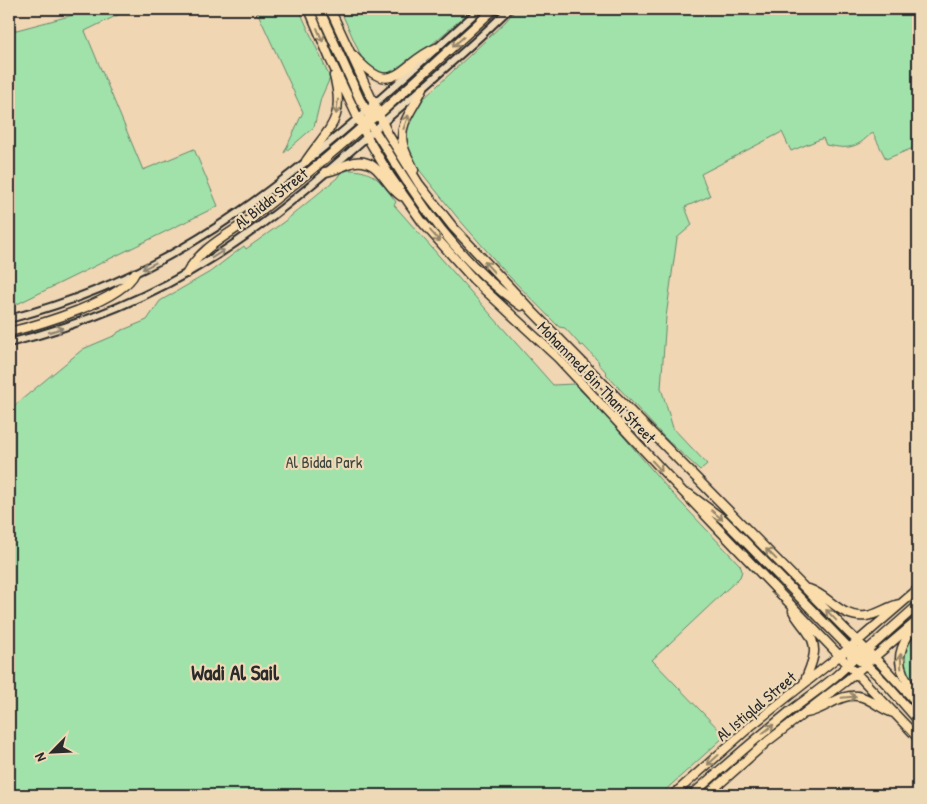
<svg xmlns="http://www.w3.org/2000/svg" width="927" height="804" viewBox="0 0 927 804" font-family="'Patrick Hand',sans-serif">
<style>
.green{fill:#a1e2ab;stroke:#66866b}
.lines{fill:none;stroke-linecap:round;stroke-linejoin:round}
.secondary-casing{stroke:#2b2b2b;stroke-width:10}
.primary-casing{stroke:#2b2b2b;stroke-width:11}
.secondary{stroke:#eed9b7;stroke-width:6}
.primary{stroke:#fbddab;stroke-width:8}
.oneway{stroke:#93846b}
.oneway2{stroke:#8c8271}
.labels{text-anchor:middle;stroke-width:4.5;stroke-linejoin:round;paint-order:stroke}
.street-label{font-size:16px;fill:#2b2b2b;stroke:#eed9b7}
.park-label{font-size:16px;fill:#3d463e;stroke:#eed9b7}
.district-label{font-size:21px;font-weight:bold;fill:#2b2b2b;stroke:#eed9b7}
</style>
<rect width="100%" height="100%" fill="#f0d6b3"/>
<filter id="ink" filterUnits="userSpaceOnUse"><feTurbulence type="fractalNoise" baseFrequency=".02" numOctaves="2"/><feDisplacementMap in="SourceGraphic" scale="10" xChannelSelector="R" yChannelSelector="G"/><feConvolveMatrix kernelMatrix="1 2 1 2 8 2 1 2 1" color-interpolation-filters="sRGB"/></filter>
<g filter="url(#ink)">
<path class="green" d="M96 9H130L85 31 143 170 194 149 218 206 9 308V32Z
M256 9H299L330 78 321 98 314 127 284 153 303 112Z
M340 9H473L404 68 394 74H379L364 63Z
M516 9H918V146L886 159 873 133C867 136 865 140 860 143 848 150 839 147 826 145L823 138 791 151 782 132 701 174 710 196 685 207 692 225 677 238 666 317 661 388 673 428 707 464 700 470 666 439 606 374 607 373 598 363 599 362 583 345 581 346 565 328 559 327 507 274 457 217 413 162 405 140 407 123 419 103 506 21Z
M349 170C375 170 382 183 396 202L394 205 553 385 574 384 606 416 670 491 740 565 742 571 740 577 652 660 725 736 660 795H9V410L83 349 116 335 118 332 147 320 160 301 210 272 244 246 246 249 285 221 337 178 341 172Z
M918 633V690C901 669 896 653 918 633Z"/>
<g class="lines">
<g class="secondary-casing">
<path id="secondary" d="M9 319C82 300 152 269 215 228 311 166 395 85 480 9
M9 343C81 325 151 297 214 257 277 217 333 167 388 118 429 82 471 47 509 9"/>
</g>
<g class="primary-casing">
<path id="primary" d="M309 9 330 59 367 137 390 176 423 223 474 280 558 358 665 473 918 738
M319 9 360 100 372 119
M330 9 388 134 419 184 453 227 534 313 850 634 881 664 918 704
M353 55C394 102 398 64 436 48
M376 117 494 9
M357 118 364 121 373 128C386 148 398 169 412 189 441 233 478 276 521 306
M306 161C329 127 346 120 334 76
M414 170C411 162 405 154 403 144 398 123 415 107 423 88
M325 172C336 171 345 164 355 162 379 158 385 186 401 196
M187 273C201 247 230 234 253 217 290 188 327 158 362 127L371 115 373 104
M9 332C38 325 122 301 135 273
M689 494 724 520 849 648 862 656 874 658
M809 589C830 596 841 619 866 616 878 615 888 606 900 604
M793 611C797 619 802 624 807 631 821 649 811 664 804 683
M913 627C910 634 904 641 902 648 895 667 907 682 918 696
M864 653 918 605
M851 656C877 668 899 700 918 720
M806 713C827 710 840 691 862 697 874 701 882 710 894 713
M673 795 752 725 858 641 918 589
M692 795C724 766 756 739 789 712 809 696 846 673 858 651
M707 795 768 741 846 681 918 620"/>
</g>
<use href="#secondary" class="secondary"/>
<use href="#primary" class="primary"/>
</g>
<defs><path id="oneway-shaft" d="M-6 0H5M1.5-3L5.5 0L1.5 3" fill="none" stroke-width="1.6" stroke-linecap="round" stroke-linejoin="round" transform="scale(1.25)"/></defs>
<g class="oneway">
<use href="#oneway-shaft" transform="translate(320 35) rotate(67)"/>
<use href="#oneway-shaft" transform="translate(458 42) rotate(138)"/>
<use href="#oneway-shaft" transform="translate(337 107) rotate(97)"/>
<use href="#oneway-shaft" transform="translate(406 122) rotate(-70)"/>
<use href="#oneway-shaft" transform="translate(435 236) rotate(49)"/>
<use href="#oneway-shaft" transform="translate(489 267) rotate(-133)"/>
<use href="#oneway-shaft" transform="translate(657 466) rotate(47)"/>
<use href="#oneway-shaft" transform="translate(717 515) rotate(40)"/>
<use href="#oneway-shaft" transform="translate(771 554) rotate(-135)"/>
<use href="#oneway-shaft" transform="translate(831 615) rotate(-134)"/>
<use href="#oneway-shaft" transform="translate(901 661) rotate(-92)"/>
<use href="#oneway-shaft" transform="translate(849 697) rotate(-5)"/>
<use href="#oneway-shaft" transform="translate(768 729) rotate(-39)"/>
<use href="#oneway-shaft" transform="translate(713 760) rotate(138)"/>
</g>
<g class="oneway2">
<use href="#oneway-shaft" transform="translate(218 254) rotate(-33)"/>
<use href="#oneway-shaft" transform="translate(149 266) rotate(153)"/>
<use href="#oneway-shaft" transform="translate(56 330) rotate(-17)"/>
</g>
</g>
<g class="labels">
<g class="street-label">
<text transform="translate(271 198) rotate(-38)" y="6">Al Bidda Street</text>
<text transform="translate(597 382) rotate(46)" y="6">Mohammed Bin Thani Street</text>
<text transform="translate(756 706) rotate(-40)" y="6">Al Istiqlal Street</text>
</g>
<g class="park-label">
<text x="324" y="468">Al Bidda Park</text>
</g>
<g class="district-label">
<text x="235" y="680">Wadi Al Sail</text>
</g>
</g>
<rect width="927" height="804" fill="none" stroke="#eed9b7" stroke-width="30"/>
<rect x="15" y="15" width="897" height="774" fill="none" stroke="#2b2b2b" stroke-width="2" filter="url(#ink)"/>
<g transform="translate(52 752) rotate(246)" stroke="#eed9b7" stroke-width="4" paint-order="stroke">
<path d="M0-4L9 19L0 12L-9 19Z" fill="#2b2b2b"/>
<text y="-8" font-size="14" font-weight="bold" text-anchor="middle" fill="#2b2b2b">N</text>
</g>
</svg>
